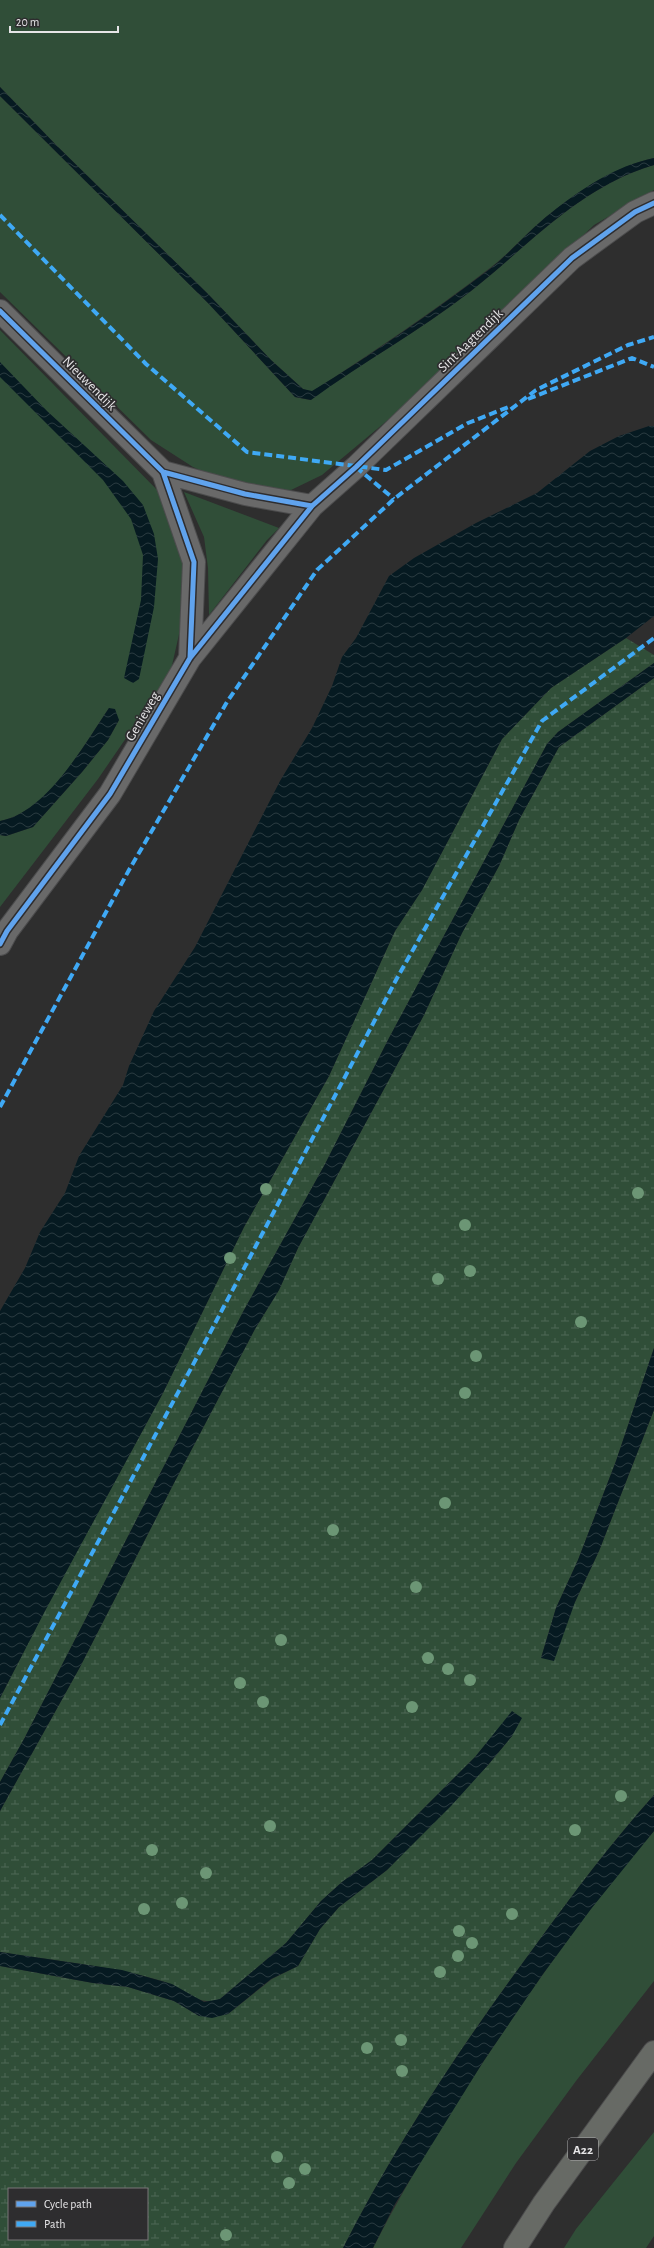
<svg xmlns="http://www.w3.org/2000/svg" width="654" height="2248" viewBox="0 0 654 2248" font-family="'Alegreya Sans',sans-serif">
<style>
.green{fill:#304e38}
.wetland{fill:url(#wetland-marsh);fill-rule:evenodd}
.water{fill:url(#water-waves)}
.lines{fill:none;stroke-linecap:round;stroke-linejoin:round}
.street-casing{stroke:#4c4c4d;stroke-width:24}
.highway-casing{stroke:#4c4c4d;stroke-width:24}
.street{stroke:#696969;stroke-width:22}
.highway{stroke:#676a65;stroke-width:22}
.quiet{stroke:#3fa9f5;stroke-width:4;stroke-dasharray:8 4;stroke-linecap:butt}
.cycleway-casing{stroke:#2e2d2f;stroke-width:8}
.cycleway{stroke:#60a3ed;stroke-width:5}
.tree{fill:#6c9675}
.labels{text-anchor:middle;stroke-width:3.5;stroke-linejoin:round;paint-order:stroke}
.shield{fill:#2e2d2f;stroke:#afaeb0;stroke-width:1}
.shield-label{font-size:13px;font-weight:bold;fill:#e6e5e7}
.street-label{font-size:14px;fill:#e6e5e7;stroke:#2e2d2f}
</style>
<defs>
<pattern id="wetland-marsh" width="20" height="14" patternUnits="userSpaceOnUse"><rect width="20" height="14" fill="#304e38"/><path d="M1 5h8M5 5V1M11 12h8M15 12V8" fill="none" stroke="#4e6755"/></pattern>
<pattern id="water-waves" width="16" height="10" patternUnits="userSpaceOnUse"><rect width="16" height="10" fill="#061a21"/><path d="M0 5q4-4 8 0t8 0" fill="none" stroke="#2a3b41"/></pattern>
</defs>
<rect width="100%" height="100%" fill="#2e2e2e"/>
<path class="green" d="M0 0H654V158C615 167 582 189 551 213 529 230 511 252 490 268 433 312 373 352 312 392L303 389 271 360 208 294 57 146 0 87Z
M0 96 208 303 295 397 310 400C363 362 420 331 471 291 529 245 581 186 654 165V190L594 225 407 404 322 475 291 490 258 489 229 483 193 467 151 440 0 292Z
M0 330 165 498 191 582 170 674 98 779 0 907V835L6 836 33 827 82 772 108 740 119 720 109 708C83 746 48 812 0 821Z
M184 492 279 528 267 540 209 615 208 568 204 537Z
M654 1831V1981L576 2081 516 2163 461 2248H373C414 2168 463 2091 514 2016 558 1952 603 1889 654 1831Z
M654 2132V2236L646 2248H564L576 2229Z"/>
<path class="wetland" d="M626 638 654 655V663L558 732 547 744 389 1038 324 1166 244 1310 24 1739 0 1782V1698L45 1610 163 1393 244 1227 329 1076 395 931 422 890 502 739 551 688Z
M654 678V1348L616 1461 578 1560 556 1608 541 1658 575 1602 599 1551 654 1410V1795C612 1842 575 1891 538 1942 466 2039 398 2140 343 2248H0V1966L93 1983 128 1987 174 2001 199 2016 228 2014 272 1979 298 1966 320 1929 339 1907 387 1870 488 1765 512 1736 491 1738 475 1757 372 1860 342 1882 321 1901 286 1943 220 1999C199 2008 181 1987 162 1981 109 1965 54 1961 0 1952V1811L80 1667 174 1483 255 1329 279 1290 298 1248 424 1015 462 933 499 866 519 820 559 747ZM9 2189H147V2239H9Z"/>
<path class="water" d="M0 87 57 146 208 294 271 360 303 389 312 391C373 354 433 312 490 269 511 252 529 230 551 213 581 189 615 166 654 158V165C581 186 529 245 471 291 420 331 363 362 311 400L295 397 208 303 0 96Z
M0 362 47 411 123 481 143 505 154 534 158 559 154 607 139 679 133 683 124 678 141 600 143 555 131 519 103 480 0 377Z
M649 426H654V616L626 638 551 688 502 739 422 890 395 931 329 1076 244 1227 163 1393 45 1611 0 1698V1311L25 1268 40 1232 65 1193 79 1156 123 1085 129 1066 154 1011 195 947 280 781 312 728 332 686 342 657 356 638 389 576 414 558 476 523 537 493 590 451 619 436Z
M654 663V678L559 747 519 820 499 866 462 933 424 1015 298 1248 279 1290 255 1329 174 1483 80 1667 0 1811V1782L24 1739 244 1310 324 1166 389 1038 547 744 558 732Z
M109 708 115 709 119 720 108 740 82 772 33 827 6 836 0 835V821C46 813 84 745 109 708Z
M654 1348V1410L599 1551 575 1602 554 1661 541 1658 556 1608 578 1560 616 1461Z
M512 1711 522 1718 512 1736 488 1765 451 1806 387 1870 339 1907 320 1929 298 1966 271 1979 228 2014 212 2018 199 2016 174 2001 128 1987 93 1983 0 1966V1952L122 1970 172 1984 204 2002 220 1999 286 1943 321 1901 342 1882 372 1860 475 1757Z
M654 1795V1831L591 1909 543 1974 483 2062 395 2204 373 2248H343C398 2140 466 2039 538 1942 575 1891 612 1842 654 1795Z"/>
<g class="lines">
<g class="street-casing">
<path id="street" d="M0 311 163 472 194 562 190 658
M163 472 245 494 312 506
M0 944 7 931 110 794 190 658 312 506 356 467 572 258 635 212 654 203"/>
</g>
<g class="highway-casing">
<path id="highway" d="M515 2248 544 2203 654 2052"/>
</g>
<use href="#street" class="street"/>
<use href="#highway" class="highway"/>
<path class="quiet" d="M0 215 146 364 247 452 386 470 468 423 511 406
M528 399 632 358 654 367
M356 467 394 499
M0 1107 129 870 227 702 317 570 394 499 536 390 628 345 654 337
M0 1725 211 1331 396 980 542 721 654 638"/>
<g class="cycleway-casing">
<path id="cycleway" d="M0 311 163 472 194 562 190 658
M163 472 245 494 312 506
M0 944 7 931 110 794 190 658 312 506 356 467 572 258 635 212 654 203"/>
</g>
<use href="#cycleway" class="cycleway"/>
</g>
<g class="tree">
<circle cx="266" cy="1189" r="6"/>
<circle cx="638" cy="1193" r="6"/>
<circle cx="465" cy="1225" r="6"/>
<circle cx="230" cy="1258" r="6"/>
<circle cx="470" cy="1271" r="6"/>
<circle cx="438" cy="1279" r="6"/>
<circle cx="581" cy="1322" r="6"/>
<circle cx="476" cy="1356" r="6"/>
<circle cx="465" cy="1393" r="6"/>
<circle cx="445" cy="1503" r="6"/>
<circle cx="333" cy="1530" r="6"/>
<circle cx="416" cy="1587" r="6"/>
<circle cx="281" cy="1640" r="6"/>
<circle cx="428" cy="1658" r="6"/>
<circle cx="448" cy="1669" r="6"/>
<circle cx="470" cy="1680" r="6"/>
<circle cx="240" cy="1683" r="6"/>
<circle cx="263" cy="1702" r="6"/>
<circle cx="412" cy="1707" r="6"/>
<circle cx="621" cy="1796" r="6"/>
<circle cx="270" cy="1826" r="6"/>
<circle cx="575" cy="1830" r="6"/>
<circle cx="152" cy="1850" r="6"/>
<circle cx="206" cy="1873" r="6"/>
<circle cx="182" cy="1903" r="6"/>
<circle cx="144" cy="1909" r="6"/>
<circle cx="512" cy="1914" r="6"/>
<circle cx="459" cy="1931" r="6"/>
<circle cx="472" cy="1943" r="6"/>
<circle cx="458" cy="1956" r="6"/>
<circle cx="440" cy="1972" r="6"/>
<circle cx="401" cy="2040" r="6"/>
<circle cx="367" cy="2048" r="6"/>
<circle cx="402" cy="2071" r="6"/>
<circle cx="277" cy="2157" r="6"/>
<circle cx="305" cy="2169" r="6"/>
<circle cx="289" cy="2183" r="6"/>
<circle cx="226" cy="2235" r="6"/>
</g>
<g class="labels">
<rect class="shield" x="568" y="2138" width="30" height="22" rx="3"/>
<g class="shield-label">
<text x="583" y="2154">A22</text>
</g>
<g class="street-label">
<text transform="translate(470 340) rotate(-44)" y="5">Sint Aagtendijk</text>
<text transform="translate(90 383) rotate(45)" y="5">Nieuwendijk</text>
<text transform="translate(142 716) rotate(-60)" y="5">Genieweg</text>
</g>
</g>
<rect x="8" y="2188" width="140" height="52" fill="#2e2d2f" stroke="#787779"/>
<rect x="16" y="2201" width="20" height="6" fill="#60a3ed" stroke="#787779"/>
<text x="44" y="2208" font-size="12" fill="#e6e5e7">Cycle path</text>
<rect x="16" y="2221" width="20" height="6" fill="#3fa9f5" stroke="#787779"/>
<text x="44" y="2228" font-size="12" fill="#e6e5e7">Path</text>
<path d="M10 26v6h108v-6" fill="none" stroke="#e6e5e7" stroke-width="2"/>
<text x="16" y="26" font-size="12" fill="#e6e5e7" stroke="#2e2d2f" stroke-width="3" paint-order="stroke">20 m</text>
</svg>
